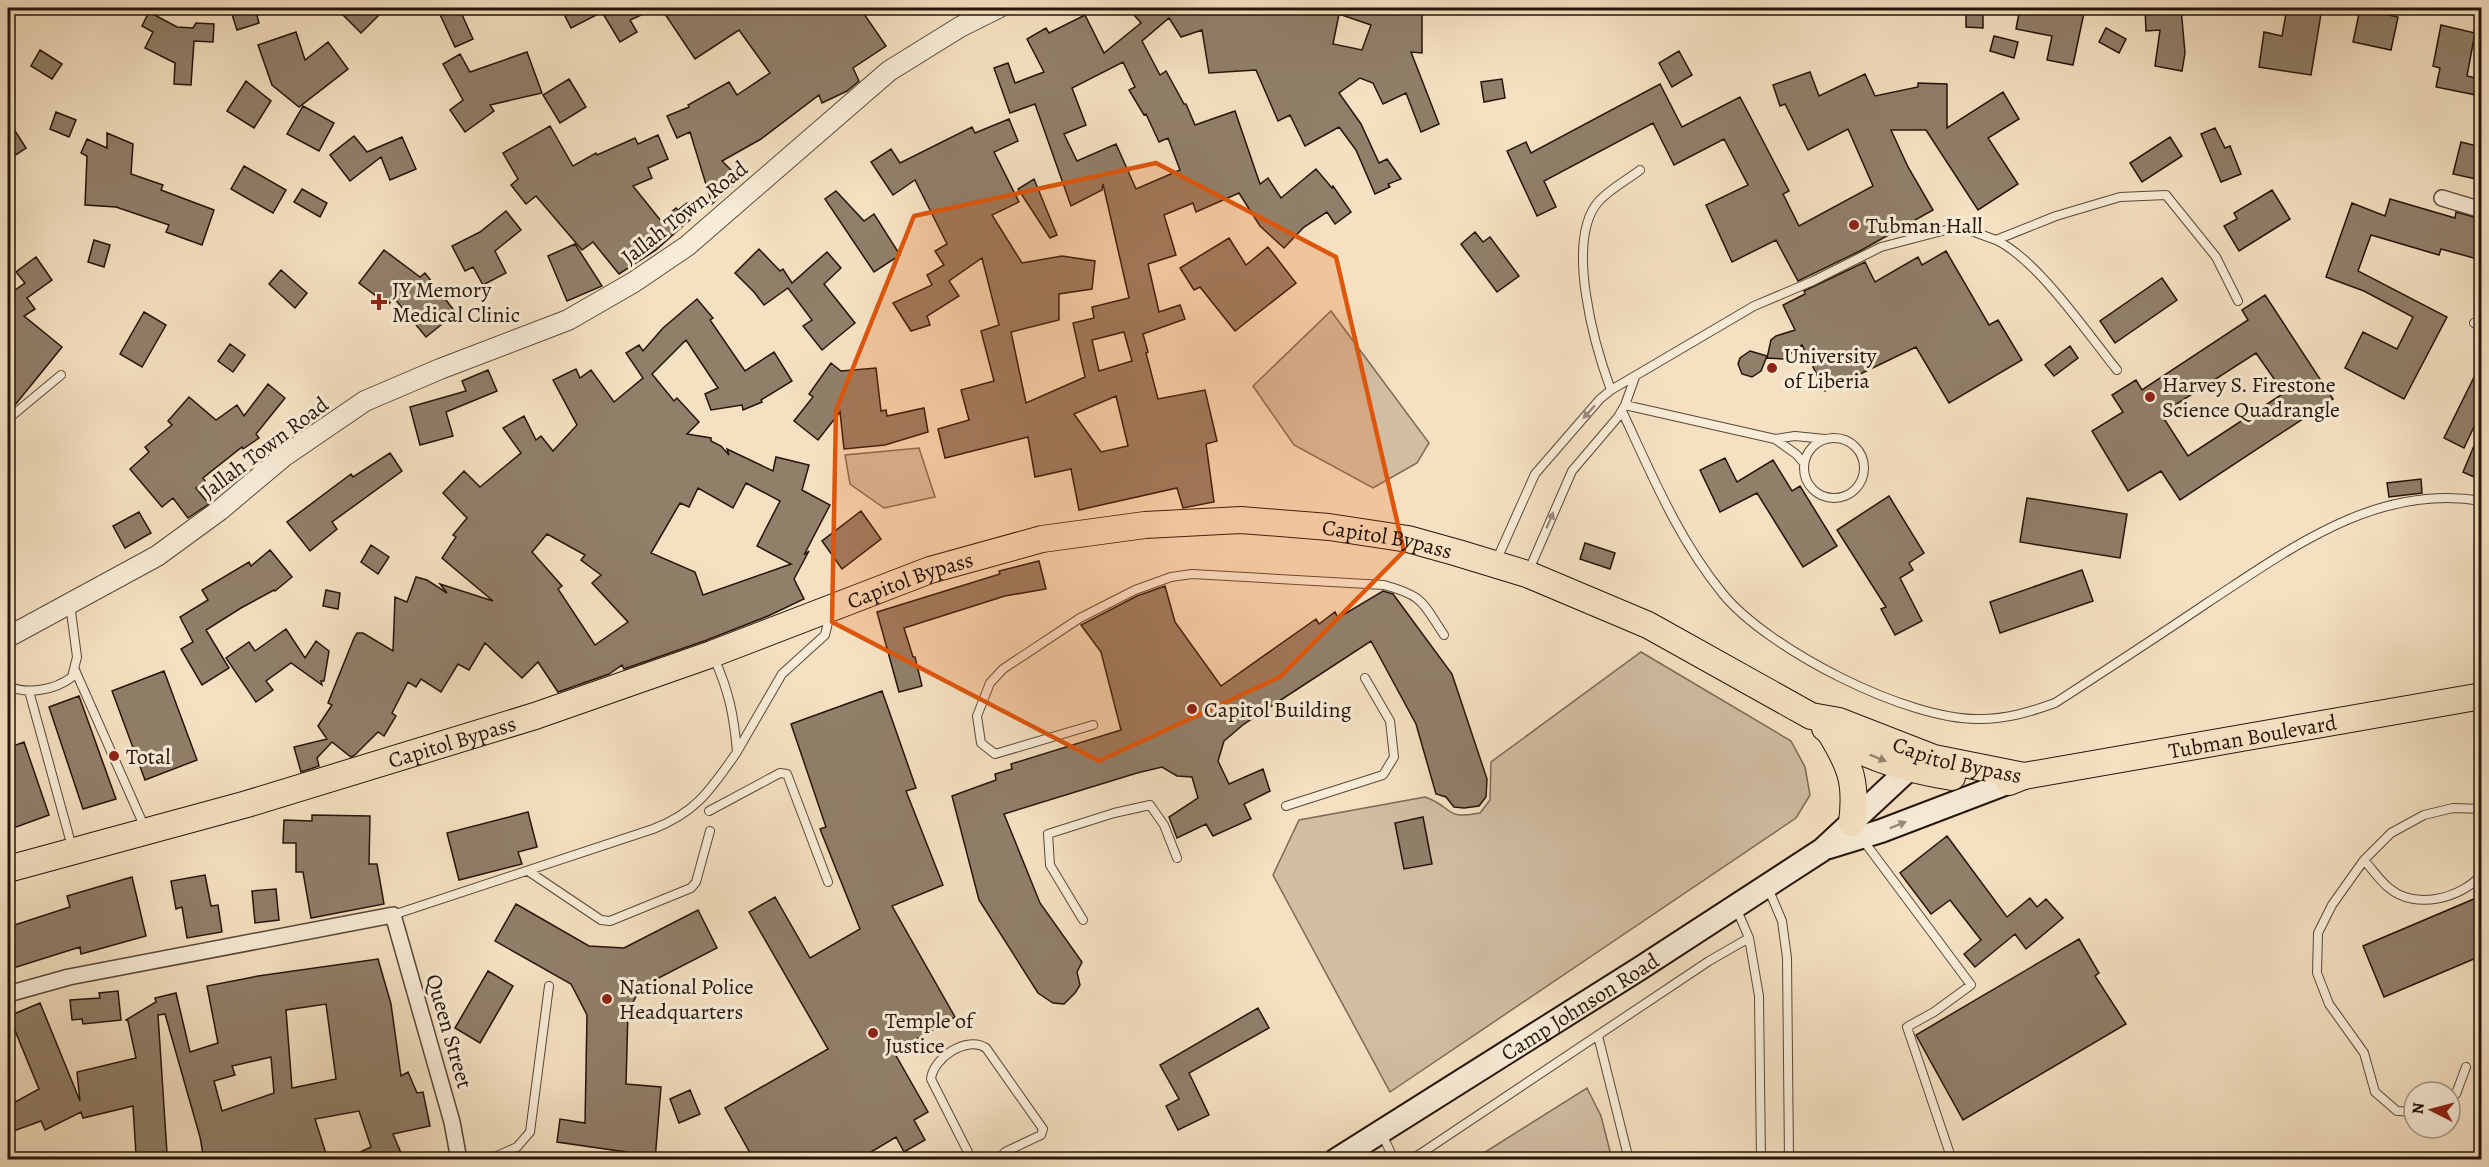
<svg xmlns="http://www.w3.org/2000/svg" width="2489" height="1167" viewBox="0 0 2489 1167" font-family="Alegreya,serif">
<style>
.green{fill:#d2bea3;stroke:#7c6956;stroke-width:1.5}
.building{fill:#917f6a;stroke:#25140a;stroke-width:1.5;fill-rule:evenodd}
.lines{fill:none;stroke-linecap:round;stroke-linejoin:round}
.service-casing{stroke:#594738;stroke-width:10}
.minor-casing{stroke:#594738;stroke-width:18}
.tertiary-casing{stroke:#594738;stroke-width:22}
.secondary-casing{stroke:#25140a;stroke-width:26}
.trunk-casing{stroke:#25140a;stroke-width:28}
.service{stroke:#f8ecd7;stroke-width:8}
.minor{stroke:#f8ecd7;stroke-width:15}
.tertiary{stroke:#f8ecd7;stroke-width:20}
.secondary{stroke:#f8ecd7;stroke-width:22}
.trunk{stroke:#f5e1c2;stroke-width:26}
.oneway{fill:#998b7b}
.oneway2{fill:#97856f}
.marked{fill:#de560c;fill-opacity:0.2;stroke:#de560c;stroke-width:4.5;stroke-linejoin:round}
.poi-dot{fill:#8f2418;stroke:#f8ecd7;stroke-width:2}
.labels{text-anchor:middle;stroke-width:6;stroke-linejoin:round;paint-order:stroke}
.street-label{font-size:22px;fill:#25140a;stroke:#f8ecd7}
.poi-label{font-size:22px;fill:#25140a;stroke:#f8ecd7;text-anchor:start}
</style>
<rect width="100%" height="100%" fill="#f5e1c2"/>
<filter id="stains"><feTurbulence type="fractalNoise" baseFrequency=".00333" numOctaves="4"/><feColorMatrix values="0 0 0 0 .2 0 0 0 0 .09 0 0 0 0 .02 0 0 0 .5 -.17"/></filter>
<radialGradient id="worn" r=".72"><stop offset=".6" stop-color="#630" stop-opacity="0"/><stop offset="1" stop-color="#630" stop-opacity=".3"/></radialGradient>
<path class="green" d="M1331 311 1429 443 1417 463 1373 488 1294 445 1253 386Z
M919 448 935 497 884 508 850 484 845 455Z
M1641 652 1791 741 1805 767 1810 795 1796 818 1390 1092 1273 875 1299 820 1425 797C1454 807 1443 820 1480 813L1490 800 1491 762Z
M1587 1088 1601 1116 1612 1159H1474Z"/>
<path class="building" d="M230 8H255L259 23 237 30Z
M336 8H386L361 33Z
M437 8H459L473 39 455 47Z
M561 8H657L630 20 637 32 620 42 602 12 571 28Z
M661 8H860L886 46 853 68 859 81 847 91 822 103 819 95 761 139 722 161 740 179 712 204 690 132 677 138 667 116 689 107 688 105 729 82 737 95 770 73 739 30 695 59Z
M1128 8H1422V53L1411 52 1439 124 1421 132 1406 93 1383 104 1373 83 1360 78 1339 93 1361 124 1379 163 1387 159 1401 179 1388 184 1390 187 1375 194 1356 150 1339 127 1305 146 1290 115 1278 121 1256 70 1209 73 1202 30 1181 37 1169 18 1142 41 1160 75 1166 71 1184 104H1186L1195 125 1235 111 1260 184 1268 178 1281 198 1316 169 1332 188 1333 186 1351 212 1335 224 1327 212 1304 227 1284 248 1260 226 1239 193 1196 212 1193 203 1164 215 1176 255 1148 264 1159 312 1180 305 1185 319 1143 334 1148 352 1146 353 1158 399 1205 390 1217 441 1206 444 1214 502 1183 508 1177 488 1079 510 1071 469 1035 477 1028 437 945 458 938 429 969 420 961 390 994 381 981 331 999 325 982 258 949 281 959 296 927 316 930 325 911 331 893 303 932 285 927 275 944 265 935 251 947 244 915 180 893 195 871 162 891 149 900 163 972 127 975 133 1009 119 1018 141 994 152 1019 202 992 215 1022 263 1062 256 1095 261 1092 289 1059 294V320L1011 332 1026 403 1085 377 1073 323 1094 318 1092 307 1129 298 1103 184 1102 190 1071 206 1035 104 1010 113 994 68 1008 63 1015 83 1044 72 1027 39 1046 28 1049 33 1085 15 1104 53 1141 23ZM1339 14 1371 25 1362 50 1333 44ZM1123 62 1135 87 1129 90 1144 115 1146 114 1159 142 1168 138 1180 170 1136 189 1116 144 1077 161 1064 134 1086 125 1072 88ZM1124 332 1132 361 1099 371 1092 340ZM1116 396 1128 446 1101 452 1074 414Z
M1966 8H1983V28L1966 27Z
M2020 8H2085L2073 65 2047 60 2052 36 2016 29Z
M2145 8H2181L2185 53 2182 71 2155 66 2160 30 2146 31Z
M2287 8 2321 14 2311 75 2259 67 2264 32 2282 36Z
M2360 9 2398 17 2391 50 2353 42Z
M149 12 177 27 193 28 196 23 214 24 213 42 194 41 191 85 174 84 175 63 145 48 153 32 142 26Z
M2441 25 2475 33 2467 76 2481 79V96L2436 87 2440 68 2433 66Z
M2106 28 2126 39 2119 53 2099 42Z
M296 32 305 60 328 42 348 69 299 107 272 85 258 45Z
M1994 36 2018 42 2014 58 1990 51Z
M40 50 62 64 52 79 31 66Z
M1679 51 1692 75 1672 87 1659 63Z
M527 52 542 93 490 105 494 111 465 132 450 110 463 100 443 64 460 54 470 72Z
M1810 72 1819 96 1865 74 1875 96 1918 87V83L1947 84V128L2003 92 2019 119 1988 138 2018 184 1978 210 1926 130H1891L1908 167 1933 210 1860 251 1798 281 1776 240 1732 262 1706 205 1748 185 1724 139 1674 165 1653 123 1544 181 1556 207 1537 216 1507 151 1526 142 1531 153 1660 84 1682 127 1740 97 1789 191 1783 194 1799 226 1873 186 1848 129 1808 150 1785 104 1780 106 1773 85Z
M569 79 586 107 560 123 543 95Z
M1502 79 1505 98 1484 102 1481 82Z
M246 81 271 101 254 128 227 111Z
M303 106 334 123 319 151 287 134Z
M56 112 76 120 69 137 50 129Z
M8 120 26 148 8 160Z
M550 126 573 166 596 153 597 155 635 138 638 144 658 135 668 159 648 168 652 178 633 186 661 221 676 208 678 210 687 203 693 217 656 250 619 274 593 242 582 250 536 196 526 204 511 185 518 179 503 153Z
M2215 128 2225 148 2230 146 2241 174 2221 182 2201 134Z
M107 133 133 144 131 174 163 185 161 190 214 210 202 245 166 232 169 225 116 207 85 205 87 156 81 153 87 139 107 148Z
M354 136 367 152 402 137 416 169 390 180 381 157 350 181 330 155Z
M2170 137 2182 156 2142 182 2130 163Z
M2461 142 2481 147V180L2453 174Z
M244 166 286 190 273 213 231 189Z
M1034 179 1057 235 1050 238 1018 189Z
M302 189 327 203 320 217 294 202Z
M2272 190 2290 219 2239 251 2224 226 2237 219 2234 213Z
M836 191 864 221 874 214 900 255 874 272 825 199Z
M2390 199 2455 218 2456 212 2481 219V260L2441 249 2439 255 2371 235 2358 271 2447 317 2404 399 2345 368 2363 332 2397 349 2413 317 2364 291 2326 277 2352 203 2385 216Z
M506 211 521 230 495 251 506 273 483 285 473 267 465 271 452 246 480 232Z
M1475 232 1483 242 1490 237 1519 276 1497 292 1461 244Z
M1229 238 1246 265 1268 247 1296 283 1235 331 1200 287 1194 290 1180 268Z
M94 240 110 245 104 267 88 262Z
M575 244 602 286 567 301 548 256Z
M759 249 780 271 783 269 792 283 827 252 841 268 824 284 855 323 822 350 803 326 812 320 788 288 764 305 754 292 735 273Z
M384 250 420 277 425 273 456 313 426 337 394 298 388 305 359 283Z
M1946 251 1989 325 1998 320 2022 360 1949 403 1916 347 1825 391 1802 345 1784 359 1767 358 1771 340 1776 336 1795 330 1783 305 1805 294 1804 291 1865 262 1875 282 1918 257 1922 265Z
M36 257 52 280 27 298 35 309 24 316 62 347 15 405 8 412V295L25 283 16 272Z
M281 270 307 293 295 308 269 284Z
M2162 278 2177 300 2115 343 2100 321Z
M2265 295 2333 399 2180 500 2161 471 2128 491 2092 431 2123 412 2112 395 2136 380 2142 390 2248 320 2242 310ZM2256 353 2284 393 2188 456 2161 414Z
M697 299 713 318 710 320 745 371 774 352 792 381 761 400 762 402 743 410 742 405 711 410 705 394 718 388 686 340 652 374 674 401 677 398 699 422 687 434 711 438V441L721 446 729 455 727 449 773 471 776 457 809 465 802 490 830 505 804 555 809 551 794 579 804 599 768 616 707 640 624 669 622 665 609 674 558 692 538 662 522 678 485 643 469 670 458 664 441 692 421 679 416 687 408 682 392 713 396 716 384 736 378 732 355 755 351 757 332 742 317 758 319 766 301 772 294 747 327 739 318 726 332 705 328 703 354 638 357 633H363L393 651 395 597 407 602 416 577 427 580 447 593 440 584 493 601 442 558 456 537 453 535 467 518 443 493 464 471 480 487 521 453 503 428 524 416 536 440 541 436 553 451 577 425 553 380 576 369 580 378 591 370 614 402 643 378 626 353 639 345 643 351 663 328ZM746 483 780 501 757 546 791 564 703 595 695 572 651 553 680 503 689 507 698 488 733 508ZM547 534 585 555 581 560 601 575 592 583 628 622 595 645 558 589 562 586 532 552Z
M144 312 166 325 142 367 120 354Z
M230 344 245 355 233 372 218 361Z
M2070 346 2078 358 2054 376 2045 365Z
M1750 351 1767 356 1761 371 1752 377 1742 374 1738 364 1740 358Z
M831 363 841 371 876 368 881 411 886 410 887 416 924 408 928 432 885 445 844 449 840 412 818 440 794 421 813 397 809 394Z
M2481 363V412L2464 448 2444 438Z
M488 370 497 391 446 412 453 436 420 445 410 407 466 391 462 381Z
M268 384 285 398 256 434 259 438 243 449 242 447 203 478 205 481 196 488 209 504 188 518 173 498 162 507 130 469 149 452 145 447 172 425 168 421 189 397 216 420 237 405 244 416Z
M2481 429V480L2463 472Z
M390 453 402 471 332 522 337 529 310 551 287 522 351 474 353 477Z
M1725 458 1737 482 1773 460 1792 491 1800 486 1837 546 1803 567 1757 493 1720 512 1700 470Z
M2421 479 2422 493 2389 497 2387 483Z
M1889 496 1924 553 1909 563 1913 570 1900 578 1922 621 1895 635 1881 609 1886 607 1837 530Z
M2027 498 2127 514 2120 558 2020 542Z
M861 511 881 539 842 569 822 541Z
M139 512 151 533 125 548 113 526Z
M1585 543 1615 553 1610 569 1580 559Z
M371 545 389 557 378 574 361 562Z
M270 550 292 577 275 591 274 590 241 608 206 630 229 668 202 685 181 649 193 642 180 617 208 600 202 590 249 562 251 566Z
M1039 561 1046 589 1005 596 904 628 913 657H915L922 686 899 692 877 612 1000 574 999 571Z
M2082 570 2093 601 2000 633 1990 602Z
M1165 586 1175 622 1221 686 1316 619 1319 624 1335 612 1338 618 1383 591 1393 594 1452 674 1487 779 1486 797 1479 806 1464 808 1454 807 1446 797 1436 794 1416 724 1371 641 1244 724 1224 741 1218 761 1229 784 1263 769 1270 791 1244 804 1251 819 1213 836 1206 824 1177 838 1169 817 1198 798 1192 777 1177 776 1162 767 1137 773 1004 814 1040 903 1082 962 1077 972 1080 985 1075 993 1064 1004 1053 1003 1038 993 979 900 952 796 996 780 995 774 1012 769 1011 764 1121 730 1101 652 1081 625 1137 596Z
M326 590 340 593 338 609 323 606Z
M286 629 305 658 316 641 329 651 324 681H321L322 685 291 663 266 681 273 690 256 702 226 658 249 642 255 651Z
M164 671 197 760 145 780 112 691Z
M882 691 916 788 906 791 943 885 892 906 955 1017 894 1052 928 1112 914 1120 925 1140 904 1152 896 1137 871 1152 876 1160H754L725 1108 828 1049 749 912 775 897 810 958 860 929 820 829 826 827 791 724Z
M79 696 116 799 83 809 49 707Z
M24 742 49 815 8 830V748Z
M528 812 537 847 518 852 522 864 459 880 447 833Z
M312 815 370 816 369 864H377L384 904 311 918 303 872H296V843H283L284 820 312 821Z
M1423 817 1432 864 1404 869 1395 823Z
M1947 836 2007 917 2030 898 2037 907 2046 899 2063 918 2026 949 2015 934 1975 967 1964 954 1981 940 1950 900 1931 914 1900 873Z
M205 875 211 906 218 905 222 932 187 938 182 907 176 909 171 881Z
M132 877 146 936 81 954 80 947 10 969 8 960V927L70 907 67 896Z
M276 889 279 920 255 923 252 891Z
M2481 896V956L2384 997 2363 946Z
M516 904 589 946 624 948 698 910 717 948 641 987 628 1012 626 1084 661 1087 655 1160H626V1152L557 1142 560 1119 585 1123 587 1015 571 984 495 941Z
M2079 939 2099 973 2095 976 2126 1024 1963 1120 1916 1035Z
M378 959 391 1004 401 1076 408 1072 417 1093 423 1092 430 1126 393 1134 404 1160H343L371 1147 359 1111 315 1119 328 1160H204L200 1137 165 1014 158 1015 167 1153 136 1155 133 1106 83 1118 81 1112 45 1130 41 1121 8 1133V1106L39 1089 9 1016 40 1003 80 1101 77 1072 136 1058 128 1021 126 1020 156 1002 155 998 176 993 190 1052 218 1043 207 986 258 976ZM326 1004 336 1079 292 1088 286 1010ZM271 1057 274 1093 222 1111 214 1081 235 1075 232 1066Z
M488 971 513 986 480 1043 455 1028Z
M118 991 121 1020 83 1024 82 1019 72 1020 70 1000 100 998 99 993Z
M1258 1008 1269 1028 1189 1073 1209 1115 1178 1130 1166 1106 1179 1099 1160 1065Z
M690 1090 700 1114 679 1123 670 1099Z"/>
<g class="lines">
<g class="service-casing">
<path id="service" d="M1996 240C2038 260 2087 333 2117 370
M2474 323 2482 328
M1611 390C1595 347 1564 240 1599 201 1610 189 1627 180 1640 170
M1625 405 1775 439 1796 454 1804 463
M1622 411C1653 477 1677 537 1723 594 1768 649 1908 721 1980 719 2007 719 2030 712 2055 703 2106 670 2157 637 2207 603 2290 549 2376 483 2482 501
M8 419 61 375
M1804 468a30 30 0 1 1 60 0a30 30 0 1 1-60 0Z
M1775 439 1795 436 1825 439
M1497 559 1535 474 1600 399 1611 390 1754 306 1813 281 1881 247 1946 230 1963 228 1996 240 2056 216 2120 197 2166 195 2216 257 2238 301
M1529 570 1572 471 1618 417 1625 405 1635 377
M75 670 145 828
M8 686C27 695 55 690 72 677L77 657 70 604
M29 691 72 847
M1093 725 995 754 981 743 977 716 990 683 1003 669 1080 618 1135 590 1171 577 1192 574 1384 585C1424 596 1422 602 1444 635
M738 750 782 674 825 635 830 614
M1286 806 1383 775 1394 757 1390 721 1365 678
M709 811 780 773 787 774 828 882
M1863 840 1971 985 1934 1012 1907 1027 1952 1160
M2364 860C2372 869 2380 881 2389 888 2415 910 2461 899 2482 874
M528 871 601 920 610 921 691 888 696 882 710 831
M1768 888 1782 921 1787 958 1789 1160
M1737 910 1749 938 1759 996 1761 1160
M393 915 653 829C697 812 711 789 737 752 734 716 729 691 714 658
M1083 920 1050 865 1048 834 1114 813 1150 805 1164 825 1177 858
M1598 1036 1629 1160
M2450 1099 2456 1094 2466 1067
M2414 1112 2397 1111 2375 1092 2364 1053 2329 1004 2317 973 2318 933 2332 905 2364 860 2391 833 2424 815 2453 808 2482 809
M1382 1134 1394 1160
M488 1160 517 1147 530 1132 549 986
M972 1160 931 1079C933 1058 967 1035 986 1048L1043 1129 1041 1135 1005 1152 999 1160
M1411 1160 1709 961 1749 938"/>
</g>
<g class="minor-casing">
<path id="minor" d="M2442 198 2482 210
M8 994 69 977 393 915 452 1122 459 1160"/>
</g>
<g class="tertiary-casing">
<path id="tertiary" d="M8 637 157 556 220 510 283 457 365 401 440 369 568 320 634 282 687 246 889 71 960 27 998 8"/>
</g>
<g class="secondary-casing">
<g id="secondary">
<path d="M1829 847 1881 831 2007 783"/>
<path id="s1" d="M1336 1160 1639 969 1822 850 1909 769 1925 762"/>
</g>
</g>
<g class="trunk-casing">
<g id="trunk">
<path d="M1825 728C1858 757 1909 770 1952 777"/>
<path d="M1831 734C1851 767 1857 783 1852 823"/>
<path id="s2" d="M2009 782 2024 776 2482 696"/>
<path id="s3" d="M8 869 247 804 535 716 712 654 930 570 1042 539 1145 525 1241 520 1329 527 1408 539 1458 553 1527 574 1648 625 1811 716 1839 721 1934 758 2024 776"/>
</g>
</g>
<use href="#service" class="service"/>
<use href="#minor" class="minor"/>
<use href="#tertiary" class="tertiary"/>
<use href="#secondary" class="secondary"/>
<use href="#trunk" class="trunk"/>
</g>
<defs><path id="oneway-solid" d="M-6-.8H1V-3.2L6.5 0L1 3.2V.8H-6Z" transform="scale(1.5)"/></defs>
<g class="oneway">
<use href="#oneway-solid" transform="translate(1589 412) rotate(132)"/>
<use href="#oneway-solid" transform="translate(1550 520) rotate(-67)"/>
<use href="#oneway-solid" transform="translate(1898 825) rotate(-22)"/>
</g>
<use class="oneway2" href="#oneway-solid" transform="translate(1878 758) rotate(22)"/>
<path class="marked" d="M1156 163 1336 257 1404 551 1280 677 1099 761 832 622 836 410 914 216Z"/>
<g class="poi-dot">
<circle cx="1854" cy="225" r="6"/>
<path d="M376 293h6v6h6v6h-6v6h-6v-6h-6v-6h6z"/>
<circle cx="1772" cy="368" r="6"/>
<circle cx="2150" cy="397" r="6"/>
<circle cx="1192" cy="709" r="6"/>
<circle cx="114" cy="756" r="6"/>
<circle cx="607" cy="999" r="6"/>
<circle cx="873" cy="1033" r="6"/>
</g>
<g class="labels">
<g class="street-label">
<text transform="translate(684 212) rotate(-38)" y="8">Jallah Town Road</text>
<text transform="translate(264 447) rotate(-37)" y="8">Jallah Town Road</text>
<text dy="8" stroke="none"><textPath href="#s3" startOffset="1434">Capitol Bypass</textPath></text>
<text dy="8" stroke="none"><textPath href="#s3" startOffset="948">Capitol Bypass</textPath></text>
<text dy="8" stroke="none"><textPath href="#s2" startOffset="248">Tubman Boulevard</textPath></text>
<text dy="8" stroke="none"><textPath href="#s3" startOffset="462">Capitol Bypass</textPath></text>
<text dy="8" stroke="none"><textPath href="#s3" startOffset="2050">Capitol Bypass</textPath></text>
<text dy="8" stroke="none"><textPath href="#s1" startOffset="288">Camp Johnson Road</textPath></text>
<text transform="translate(450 1031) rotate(74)" y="8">Queen Street</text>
</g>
<g class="poi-label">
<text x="1866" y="233">Tubman Hall</text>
<text x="392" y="297">JY Memory<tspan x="392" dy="25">Medical Clinic</tspan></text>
<text x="1784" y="363">University<tspan x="1784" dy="25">of Liberia</tspan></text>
<text x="2162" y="392">Harvey S. Firestone<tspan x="2162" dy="25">Science Quadrangle</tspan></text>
<text x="1204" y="717">Capitol Building</text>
<text x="126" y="764">Total</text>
<text x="619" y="994">National Police<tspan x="619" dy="25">Headquarters</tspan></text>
<text x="885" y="1028">Temple of<tspan x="885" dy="25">Justice</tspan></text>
</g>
</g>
<rect width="2489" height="1167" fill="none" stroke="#f5e1c2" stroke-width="30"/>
<rect x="9" y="9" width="2471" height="1149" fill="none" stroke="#25140a" stroke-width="3"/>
<rect x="15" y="15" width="2459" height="1137" fill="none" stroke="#25140a" stroke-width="1.5"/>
<g transform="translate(2432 1110) rotate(276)"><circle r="28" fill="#f8ecd7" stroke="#a49685" stroke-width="1.5"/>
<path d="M0-4.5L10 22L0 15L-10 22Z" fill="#8f2418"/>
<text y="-9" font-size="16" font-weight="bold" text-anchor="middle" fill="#25140a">N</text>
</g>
<rect width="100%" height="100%" filter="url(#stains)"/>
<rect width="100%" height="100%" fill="url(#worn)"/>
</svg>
